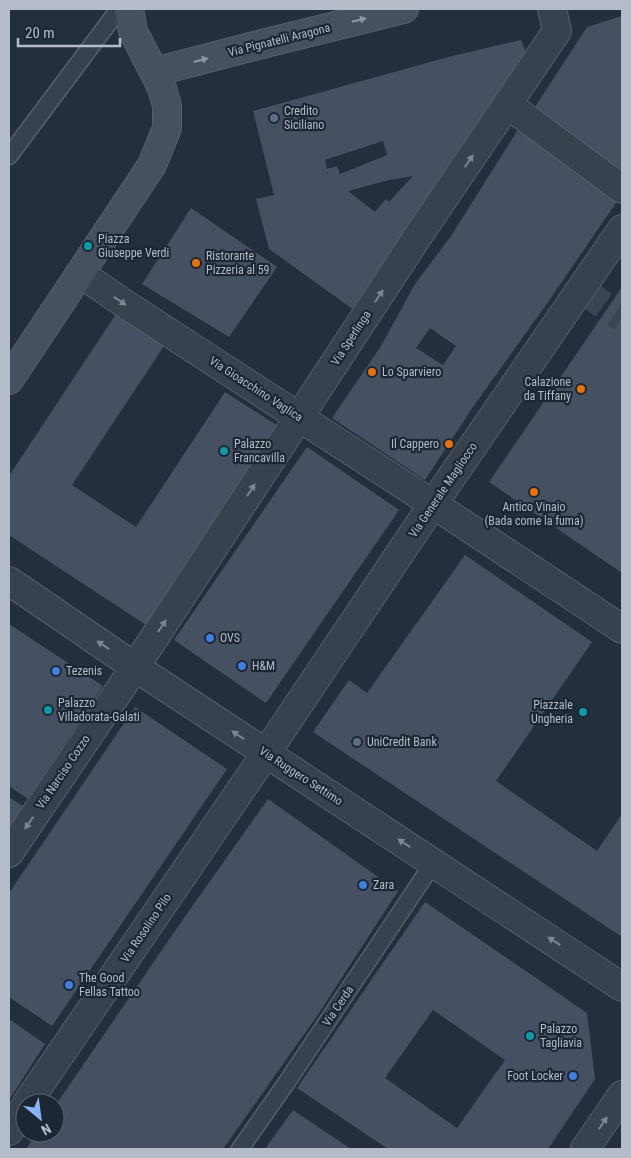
<svg xmlns="http://www.w3.org/2000/svg" width="631" height="1158" viewBox="0 0 631 1158" font-family="'Roboto Condensed',sans-serif">
<style>
.building{fill:#455162;fill-rule:evenodd}
.lines{fill:none;stroke-linecap:round;stroke-linejoin:round}
.street-tunnel{stroke:#3a4453;stroke-width:28;stroke-dasharray:28 14;stroke-linecap:butt}
.lane-casing{stroke:#565f6c;stroke-width:19}
.street-casing{stroke:#565f6c;stroke-width:30}
.secondary-casing{stroke:#565f6c;stroke-width:30}
.lane{stroke:#38414e;stroke-width:16}
.street{stroke:#38414e;stroke-width:28}
.secondary{stroke:#465061;stroke-width:28}
.oneway{fill:#8e96a5}
.oneway2{fill:#7c8592}
.service-dot{fill:#5c6f8a;stroke:#1d2633;stroke-width:2}
.culture-dot{fill:#0f9aa8;stroke:#1d2633;stroke-width:2}
.food-dot{fill:#e8710a;stroke:#1d2633;stroke-width:2}
.shop-dot{fill:#3f7fe0;stroke:#1d2633;stroke-width:2}
.labels{text-anchor:middle;stroke-width:4.5;stroke-linejoin:round;paint-order:stroke}
.street-label{font-size:12px;fill:#b4bcc9;stroke:#1d2633}
.poi-label{font-size:12px;fill:#b4bcc9;stroke:#1d2633;text-anchor:start}
</style>
<rect width="100%" height="100%" fill="#242f3e"/>
<path class="building" d="M622 16V171L533 110 587 27Z
M521 40 526 52 499 91 474 132 354 310 269 249 256 199 274 195 253 111 452 56ZM383 141 387 155 340 174 337 166 327 169 325 160ZM413 176 389 202 386 199 375 212 348 191 389 180Z
M519 128 618 200 548 302 473 407 425 480 332 418 381 346 415 284 451 236ZM430 328 456 346 443 365 416 348Z
M191 208 277 267 229 337 142 284Z
M622 287V573L489 482Z
M116 314 164 346 72 485 136 527 225 392 278 426 146 625 9 535V476Z
M307 447 399 510 266 703 174 640Z
M465 555 592 642 496 781 597 851 622 814V937L313 732 349 680 367 693Z
M9 624 103 686 28 799 9 786Z
M135 707 227 769 52 1026 9 997V893Z
M9 797 23 806 9 828Z
M268 799 398 891 317 1016 223 1149H26L37 1133H55V1106L179 925Z
M425 902 587 1013 595 1079 548 1149H388L297 1088ZM433 1010 505 1060 457 1128 385 1078Z
M9 1019 45 1044 9 1100Z
M293 1110 351 1149H265Z"/>
<g class="lines">
<path class="street-tunnel" d="M581 289 622 318"/>
<g class="lane-casing">
<path id="lane" d="M9 156 119 9
M240 1149 287 1082 434 862"/>
</g>
<g class="street-casing">
<path id="street" d="M507 104 622 189
M80 273 125 304 433 504 622 629
M9 581 135 667 622 987
M9 853 135 667 418 236 557 31 552 9
M27 1103 266 753 433 504 622 229
M9 1131 25 1107
M585 1149 622 1095"/>
</g>
<g class="secondary-casing">
<path id="secondary" d="M154 72 258 45 404 9
M9 380 152 165 167 128V106L162 88 133 31 129 9"/>
</g>
<use href="#lane" class="lane"/>
<use href="#street" class="street"/>
<use href="#secondary" class="secondary"/>
</g>
<defs><path id="oneway-solid" d="M-6-.8H1V-3.2L6.5 0L1 3.2V.8H-6Z" transform="scale(1.25)"/></defs>
<g class="oneway">
<use href="#oneway-solid" transform="translate(359 20) rotate(-14)"/>
<use href="#oneway-solid" transform="translate(201 60) rotate(-15)"/>
</g>
<g class="oneway2">
<use href="#oneway-solid" transform="translate(469 161) rotate(-56)"/>
<use href="#oneway-solid" transform="translate(379 296) rotate(-57)"/>
<use href="#oneway-solid" transform="translate(120 301) rotate(34)"/>
<use href="#oneway-solid" transform="translate(251 490) rotate(-57)"/>
<use href="#oneway-solid" transform="translate(162 626) rotate(-57)"/>
<use href="#oneway-solid" transform="translate(103 645) rotate(-146)"/>
<use href="#oneway-solid" transform="translate(238 735) rotate(-147)"/>
<use href="#oneway-solid" transform="translate(29 823) rotate(124)"/>
<use href="#oneway-solid" transform="translate(404 843) rotate(-147)"/>
<use href="#oneway-solid" transform="translate(554 941) rotate(-147)"/>
<use href="#oneway-solid" transform="translate(603 1123) rotate(-56)"/>
</g>
<g class="service-dot">
<circle cx="274" cy="118" r="5"/>
<circle cx="357" cy="742" r="5"/>
</g>
<g class="culture-dot">
<circle cx="88" cy="246" r="5"/>
<circle cx="224" cy="451" r="5"/>
<circle cx="48" cy="710" r="5"/>
<circle cx="583" cy="712" r="5"/>
<circle cx="530" cy="1036" r="5"/>
</g>
<g class="food-dot">
<circle cx="196" cy="263" r="5"/>
<circle cx="372" cy="372" r="5"/>
<circle cx="581" cy="389" r="5"/>
<circle cx="449" cy="444" r="5"/>
<circle cx="534" cy="492" r="5"/>
</g>
<g class="shop-dot">
<circle cx="210" cy="638" r="5"/>
<circle cx="242" cy="666" r="5"/>
<circle cx="56" cy="671" r="5"/>
<circle cx="363" cy="885" r="5"/>
<circle cx="69" cy="985" r="5"/>
<circle cx="573" cy="1076" r="5"/>
</g>
<g class="labels">
<g class="street-label">
<text transform="translate(279 40) rotate(-14)" y="4">Via Pignatelli Aragona</text>
<text transform="translate(351 338) rotate(-57)" y="4">Via Sperlinga</text>
<text transform="translate(256 389) rotate(33)" y="4">Via Gioacchino Vaglica</text>
<text transform="translate(443 490) rotate(-56)" y="4">Via Generale Magliocco</text>
<text transform="translate(63 772) rotate(-56)" y="4">Via Narciso Cozzo</text>
<text transform="translate(301 776) rotate(33)" y="4">Via Ruggero Settimo</text>
<text transform="translate(146 928) rotate(-56)" y="4">Via Rosolino Pilo</text>
<text transform="translate(338 1006) rotate(-56)" y="4">Via Cerda</text>
</g>
<g class="poi-label">
<text x="284" y="115">Credito<tspan x="284" dy="14">Siciliano</tspan></text>
<text x="98" y="243">Piazza<tspan x="98" dy="14">Giuseppe Verdi</tspan></text>
<text x="206" y="260">Ristorante<tspan x="206" dy="14">Pizzeria al 59</tspan></text>
<text x="382" y="376">Lo Sparviero</text>
<text x="571" y="386" text-anchor="end">Calazione<tspan x="571" dy="14">da Tiffany</tspan></text>
<text x="234" y="448">Palazzo<tspan x="234" dy="14">Francavilla</tspan></text>
<text x="439" y="448" text-anchor="end">Il Cappero</text>
<text x="534" y="511" text-anchor="middle">Antico Vinaio<tspan x="534" dy="14">(Bada come la fuma)</tspan></text>
<text x="220" y="642">OVS</text>
<text x="252" y="670">H&amp;M</text>
<text x="66" y="675">Tezenis</text>
<text x="58" y="707">Palazzo<tspan x="58" dy="14">Villadorata-Galati</tspan></text>
<text x="573" y="709" text-anchor="end">Piazzale<tspan x="573" dy="14">Ungheria</tspan></text>
<text x="367" y="746">UniCredit Bank</text>
<text x="373" y="889">Zara</text>
<text x="79" y="982">The Good<tspan x="79" dy="14">Fellas Tattoo</tspan></text>
<text x="540" y="1033">Palazzo<tspan x="540" dy="14">Tagliavia</tspan></text>
<text x="563" y="1080" text-anchor="end">Foot Locker</text>
</g>
</g>
<rect width="631" height="1158" fill="none" stroke="#b4bcc9" stroke-width="20"/>
<g transform="translate(40 1118) rotate(151)"><circle r="24" fill="#1d2633" stroke="#59626f"/>
<path d="M0-4L9 19L0 12L-9 19Z" fill="#8ab4f8"/>
<text y="-8" font-size="14" font-weight="bold" text-anchor="middle" fill="#b4bcc9">N</text>
</g>
<path d="M18 38v8h102v-8" fill="none" stroke="#b4bcc9" stroke-width="2.5"/>
<text x="25" y="38" font-size="15" fill="#b4bcc9" stroke="#1d2633" stroke-width="4" paint-order="stroke">20 m</text>
</svg>
